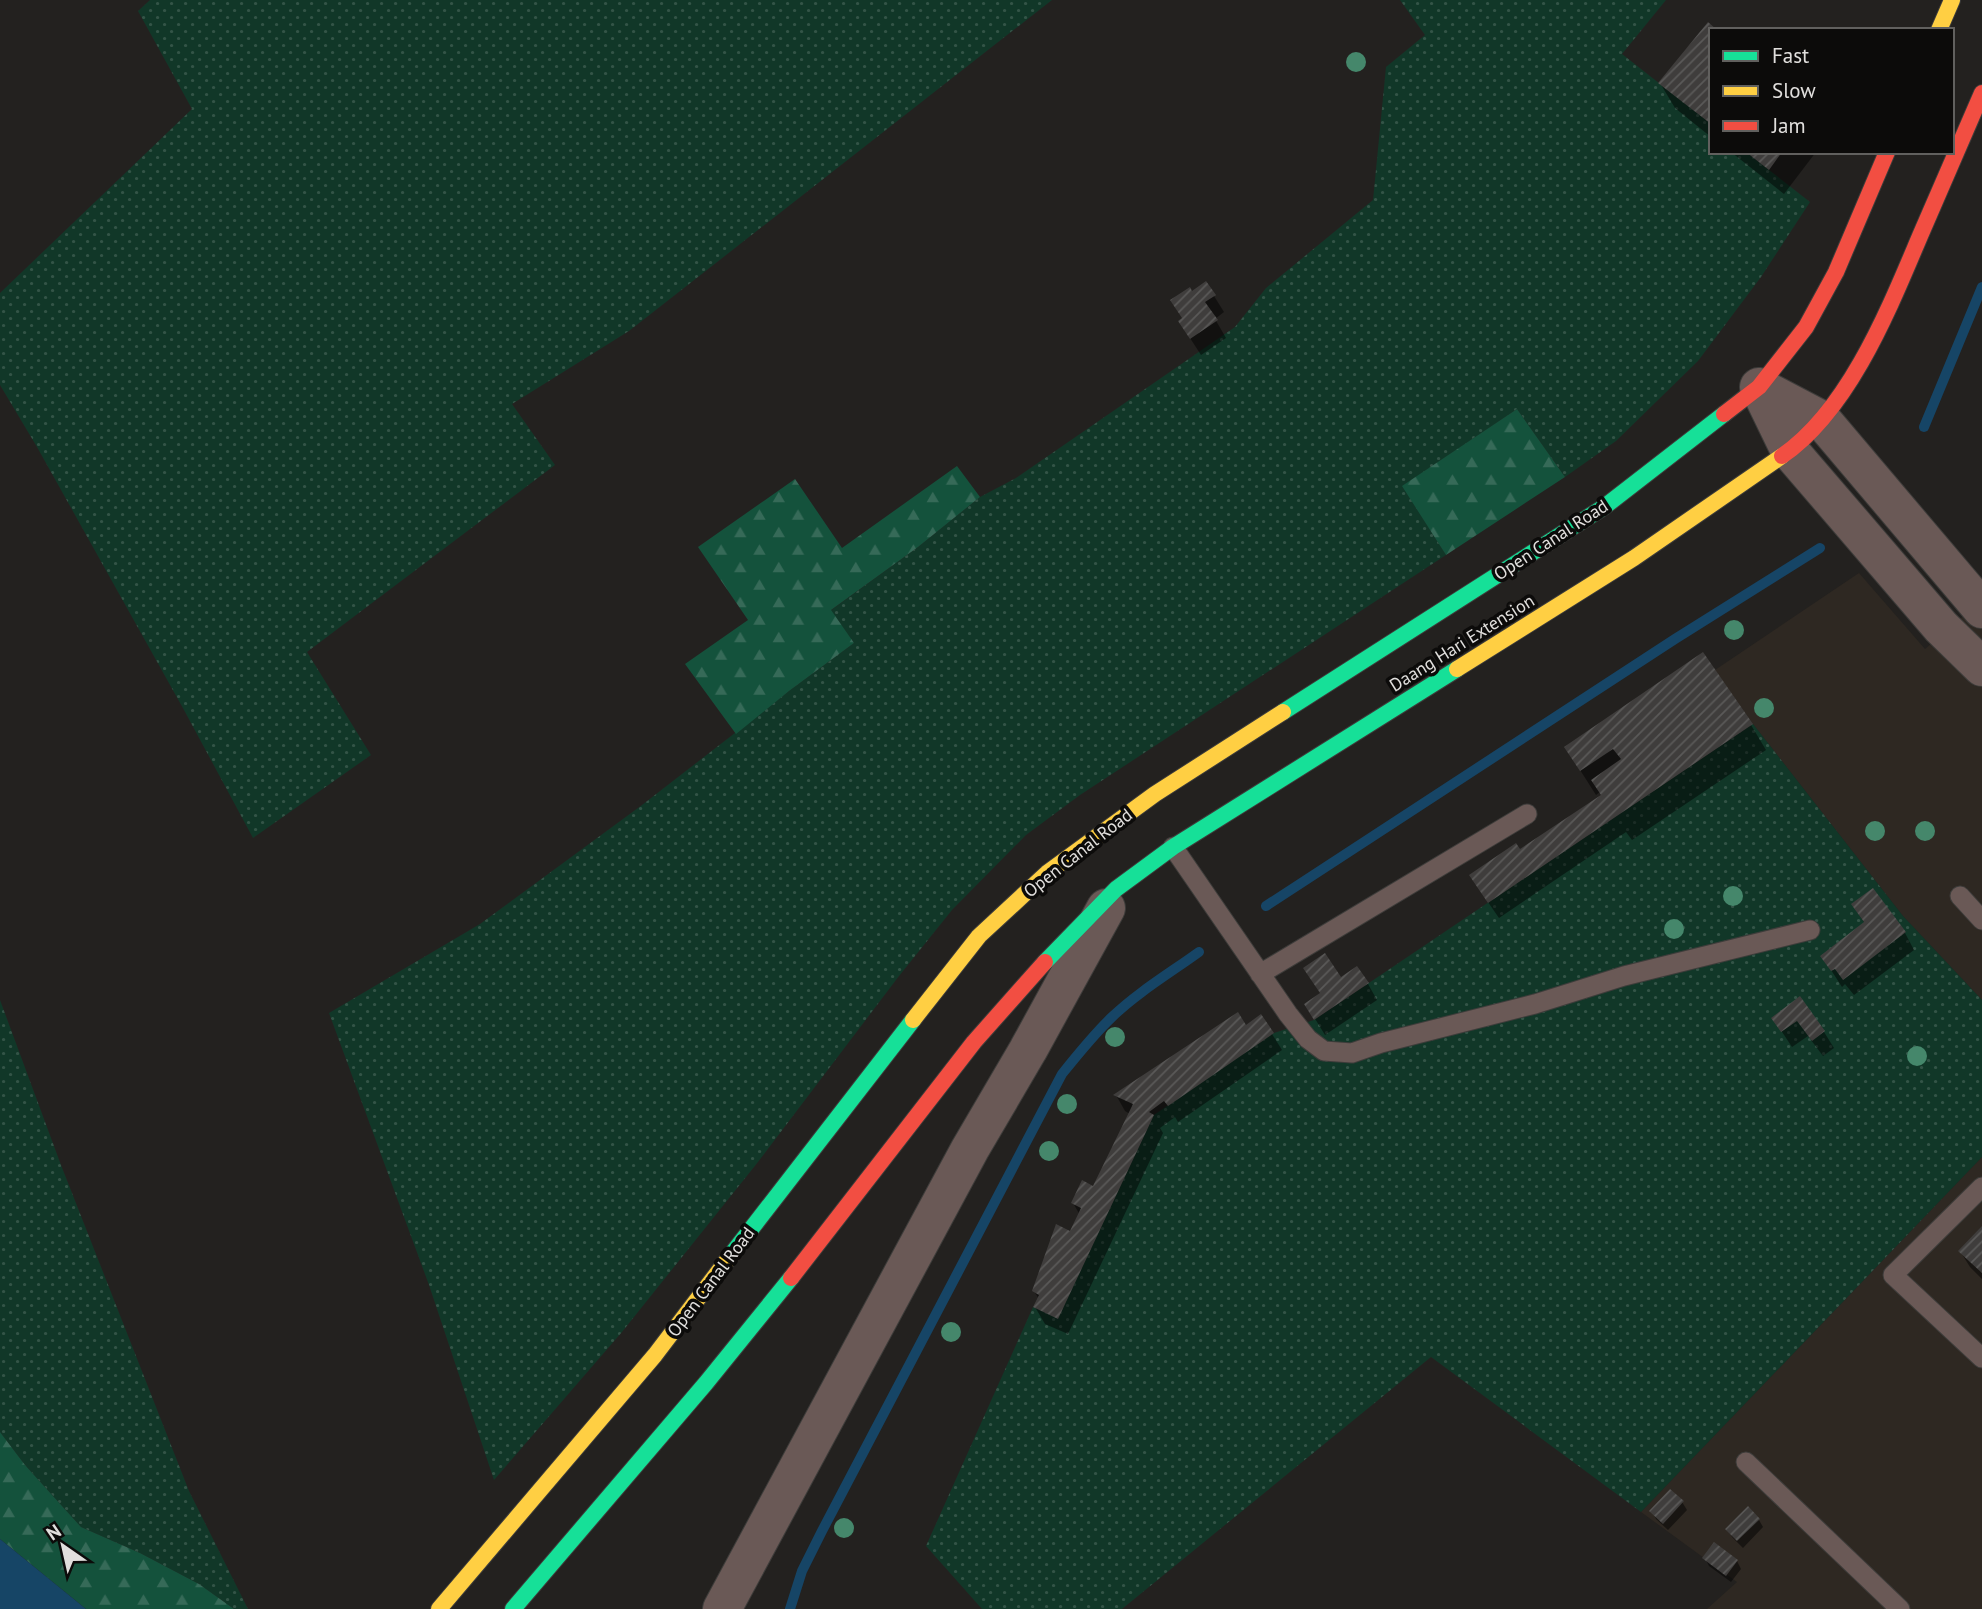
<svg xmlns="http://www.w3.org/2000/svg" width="1982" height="1609" viewBox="0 0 1982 1609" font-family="'PT Sans',sans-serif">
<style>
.built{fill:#2e2822}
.grass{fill:url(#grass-dots)}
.forest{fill:url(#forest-firs)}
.water{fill:#164566}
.shadow{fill:#0007}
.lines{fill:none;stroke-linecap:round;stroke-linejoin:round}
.stream{stroke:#164566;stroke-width:10}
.building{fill:url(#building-hatch)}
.lane-casing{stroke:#3d3c3a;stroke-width:21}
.street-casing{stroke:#3d3c3a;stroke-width:40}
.fast-casing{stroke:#3d3c3a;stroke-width:18}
.slow-casing{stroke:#3d3c3a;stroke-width:18}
.jam-casing{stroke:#3d3c3a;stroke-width:18}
.lane{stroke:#6a5956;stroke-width:19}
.street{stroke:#6a5956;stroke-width:38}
.fast{stroke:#16e098;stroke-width:16}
.slow{stroke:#ffcf43;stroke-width:16}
.jam{stroke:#f24e42;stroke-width:16}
.tree{fill:#45876b}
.labels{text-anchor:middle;stroke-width:7;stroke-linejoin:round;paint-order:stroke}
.street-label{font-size:18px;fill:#e1dfdd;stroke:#0c0b0a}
</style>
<defs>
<pattern id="grass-dots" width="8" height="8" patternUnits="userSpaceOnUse" patternTransform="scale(1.75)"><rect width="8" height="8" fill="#113728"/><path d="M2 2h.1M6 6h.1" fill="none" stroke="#335447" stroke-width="1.8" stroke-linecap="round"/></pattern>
<pattern id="forest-firs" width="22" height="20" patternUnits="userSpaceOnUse" patternTransform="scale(1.75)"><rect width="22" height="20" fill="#14523c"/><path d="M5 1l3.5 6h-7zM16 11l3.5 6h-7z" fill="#366a58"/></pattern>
<pattern id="building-hatch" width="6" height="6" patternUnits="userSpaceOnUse" patternTransform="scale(1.75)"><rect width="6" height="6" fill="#3f3d3c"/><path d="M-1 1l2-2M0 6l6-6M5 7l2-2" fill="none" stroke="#5a5958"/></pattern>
</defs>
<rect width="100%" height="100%" fill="#23211f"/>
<path class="built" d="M1859 573 1925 649 1982 600V1000L1903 916 1753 724 1715 670Z
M1982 1157V1609H1707L1737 1582 1641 1512Z"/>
<path class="grass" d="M150 0H1052L629 331 512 404 555 465 307 652 371 755 253 838 184 710 37 447 0 385V293L192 109 138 11Z
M1400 0H1666L1622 54 1711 124V152H1746L1810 202 1761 277 1698 361 1616 441 1565 477 1517 409 1403 486 1446 555 1080 795 1026 835 952 910 899 976 758 1162 622 1332 494 1480 429 1285 329 1013 480 924 642 805 789 691 854 643 830 611 918 547 980 497 1016 478 1235 327 1266 288 1373 200 1386 67 1425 35Z
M1753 724 1903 916 1982 1000V1157L1641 1512 1431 1357 1122 1609H982L926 1546 1033 1307 1058 1318 1154 1115 1274 1033 1314 1020Z
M0 1000 61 1165 189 1491 248 1609H234L199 1584 140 1553 81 1527 25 1465 0 1432Z"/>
<path class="forest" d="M1517 409 1565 477 1446 555 1402 486Z
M957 466 980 497 918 547 831 610 854 643 789 691 736 734 685 664 748 620 698 547 795 479 842 548Z
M0 1432 25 1465 81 1527 140 1553 199 1584 234 1609H86L0 1539Z"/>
<path class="water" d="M0 1539 86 1609H0Z"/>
<path class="shadow" d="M1708 25 1711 30V137L1675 108 1660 83Z
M1731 152H1816L1784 194Z
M1191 293 1214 296 1224 312 1215 319 1226 338 1201 355 1190 338 1184 319Z
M1751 725 1766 750 1632 840 1626 832 1499 918 1481 892 1520 852 1602 796 1600 792 1596 795 1566 748Z
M1873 891 1905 933 1914 950 1854 995 1845 984 1842 987 1822 956 1865 924 1853 905Z
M1305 969 1340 979 1368 984 1377 1000 1325 1035 1306 1004 1321 994Z
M1799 999 1824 1032 1834 1048 1823 1056 1808 1036 1792 1047 1773 1018Z
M1246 1027 1272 1034 1282 1050 1178 1122 1175 1117 1160 1128 1163 1133 1068 1334 1045 1324 1035 1307 1039 1299 1034 1291 1071 1233 1080 1215 1073 1203 1094 1188 1130 1114 1125 1111 1116 1095Z
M1982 1228V1279L1970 1267 1960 1251Z
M1682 1502 1687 1510 1668 1530 1656 1519 1652 1511Z
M1759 1520 1763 1527 1743 1548 1732 1537 1727 1529Z
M1705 1558 1737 1561 1741 1569 1731 1582 1709 1566Z"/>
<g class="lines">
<path class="stream" d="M1924 427 1982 287
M1266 906 1675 639 1820 548
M790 1609 802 1571 822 1531 1062 1074C1078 1054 1094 1034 1112 1017 1138 992 1170 973 1199 952"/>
</g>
<path class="building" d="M1708 22 1717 30H1711V124L1658 83Z
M1746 152H1782L1769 170Z
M1206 281 1216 295 1205 302 1218 320 1190 339 1178 321 1182 318 1170 300 1190 287 1192 291Z
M1703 652 1753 724 1488 903 1469 875 1516 843 1520 849 1601 795 1591 780 1621 759 1613 749 1580 771 1564 747Z
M1873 888 1906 932 1843 980 1835 969 1831 971 1820 956 1864 922 1851 904Z
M1325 953 1341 977 1357 966 1369 983 1314 1020 1304 1004 1320 993 1303 968Z
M1800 996 1825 1031 1812 1041 1797 1021 1781 1032 1771 1018Z
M1238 1012 1246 1025 1261 1014 1274 1033 1168 1106 1164 1101 1149 1112 1154 1115 1058 1319 1033 1307 1039 1295 1032 1291 1056 1224 1070 1231 1081 1208 1071 1203 1082 1180 1093 1186 1133 1104 1113 1095Z
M1982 1226V1273L1958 1251Z
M1670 1489 1684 1501 1663 1524 1649 1511Z
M1748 1506 1760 1519 1737 1541 1725 1529Z
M1714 1542 1738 1560 1726 1576 1702 1558Z"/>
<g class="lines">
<g class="lane-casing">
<path id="lane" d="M1173 847 1288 1014 1308 1039 1324 1051 1352 1053 1381 1043 1535 1004 1624 976 1810 930
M1960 896 1982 920
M1260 974 1527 814
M1982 1187 1893 1275 1982 1358
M1746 1462 1900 1609"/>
</g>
<g class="street-casing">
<path id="street" d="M1759 387 1790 451 1941 627 1982 667
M1759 387 1822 420 1982 609
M722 1609 970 1149 1028 1050 1106 908"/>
</g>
<g class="fast-casing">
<path id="fast" d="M1283 712 1604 507 1724 414
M1045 962 1116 889 1173 847 1457 669
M731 1255 913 1020
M513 1609 706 1383 791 1278"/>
</g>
<g class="slow-casing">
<path id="slow" d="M1939 30 1952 0
M1457 669 1634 558 1782 456
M913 1020 979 936 1047 873 1155 794 1283 712
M439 1609 655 1355 731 1255"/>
</g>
<g class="jam-casing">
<path id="jam" d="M1724 414 1759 387 1806 327 1836 272 1887 152
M1782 456C1849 410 1889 309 1920 236 1941 188 1961 141 1982 93
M791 1278 974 1042 1045 962"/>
</g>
<use href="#lane" class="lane"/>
<use href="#street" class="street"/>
<use href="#fast" class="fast"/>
<use href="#slow" class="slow"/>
<use href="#jam" class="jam"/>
</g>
<g class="tree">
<circle cx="1356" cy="62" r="10"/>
<circle cx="1734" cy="630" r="10"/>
<circle cx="1764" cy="708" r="10"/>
<circle cx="1875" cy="831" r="10"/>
<circle cx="1925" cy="831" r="10"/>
<circle cx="1733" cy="896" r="10"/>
<circle cx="1674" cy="929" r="10"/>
<circle cx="1115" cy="1037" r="10"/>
<circle cx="1917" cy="1056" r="10"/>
<circle cx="1067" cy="1104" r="10"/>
<circle cx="1049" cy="1151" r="10"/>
<circle cx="951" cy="1332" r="10"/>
<circle cx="844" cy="1528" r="10"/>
</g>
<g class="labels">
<g class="street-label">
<text transform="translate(1551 540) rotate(-33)" y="6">Open Canal Road</text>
<text transform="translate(1462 643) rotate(-32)" y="6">Daang Hari Extension</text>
<text transform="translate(1078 853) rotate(-38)" y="6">Open Canal Road</text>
<text transform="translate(711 1282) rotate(-53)" y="6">Open Canal Road</text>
</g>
</g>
<rect x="1709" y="28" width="245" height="126" fill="#0c0b0a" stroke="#61605e" stroke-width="2"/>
<rect x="1723" y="51" width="35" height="10" fill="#16e098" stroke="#61605e" stroke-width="2"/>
<text x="1772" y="63" font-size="21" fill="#e1dfdd">Fast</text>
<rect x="1723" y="86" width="35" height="10" fill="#ffcf43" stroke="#61605e" stroke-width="2"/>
<text x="1772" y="98" font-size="21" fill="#e1dfdd">Slow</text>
<rect x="1723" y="121" width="35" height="10" fill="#f24e42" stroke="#61605e" stroke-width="2"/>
<text x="1772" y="133" font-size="21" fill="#e1dfdd">Jam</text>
<g transform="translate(63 1546) rotate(326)" stroke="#0c0b0a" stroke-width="5" paint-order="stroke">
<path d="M0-5L12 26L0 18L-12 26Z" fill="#e1dfdd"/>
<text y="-10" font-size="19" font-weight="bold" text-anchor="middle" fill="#e1dfdd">N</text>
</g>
</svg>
